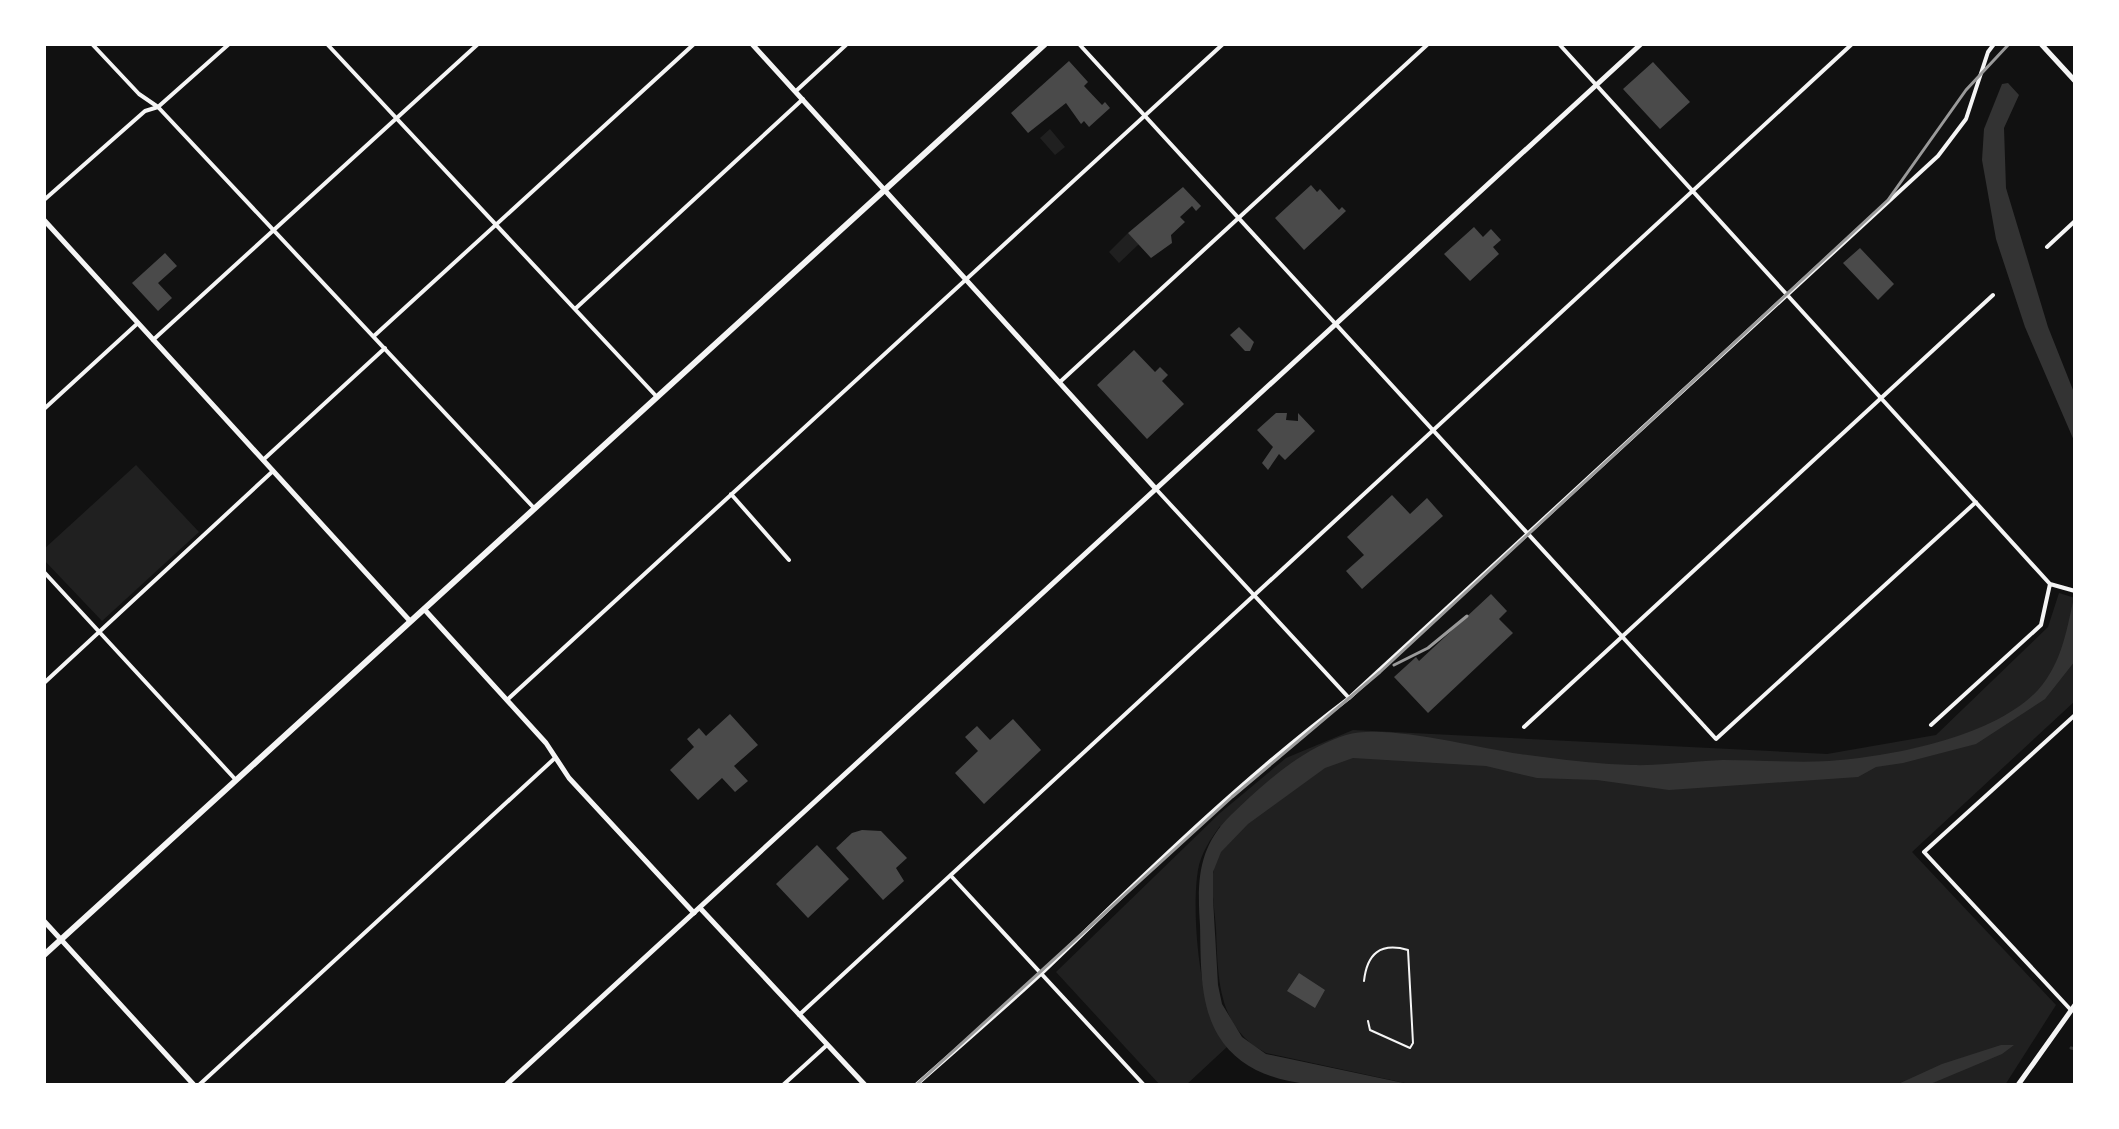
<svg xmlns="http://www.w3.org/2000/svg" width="2119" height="1129" viewBox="0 0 2119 1129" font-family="'Public Sans',sans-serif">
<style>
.green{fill:#202020}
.water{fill:#333}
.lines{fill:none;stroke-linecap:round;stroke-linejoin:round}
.stream{stroke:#333;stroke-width:3}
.building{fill:#4a4a4a}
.path{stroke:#f5f5f5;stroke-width:2}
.minor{stroke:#f5f5f5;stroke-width:4}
.tertiary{stroke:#f5f5f5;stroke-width:5}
.secondary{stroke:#f5f5f5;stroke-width:5}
.primary{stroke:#f5f5f5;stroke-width:6}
.rail{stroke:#9a9a9a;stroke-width:3}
</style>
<rect width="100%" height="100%" fill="#111"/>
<path class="green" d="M1050 129 1065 147 1055 155 1040 138Z
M1128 233 1139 244 1119 263 1109 252Z
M136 465 199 532 102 621 44 560V549Z
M2059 593 2075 598V701L1912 852 2056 1005 2005 1085H1414L1266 1053C1217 1028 1218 977 1216 929 1215 912 1211 891 1213 874 1215 856 1222 846 1220 826 1210 840 1201 853 1198 870 1191 912 1199 1015 1228 1046L1186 1085H1160L1056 972 1220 813 1286 758 1353 730 1827 754 1936 735 2048 627Z"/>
<path class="water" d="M2008 83 2019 95 2004 128 2006 188 2048 327 2075 395V443L2025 327 1996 239 1982 160 1984 129 2002 84Z
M2075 593V661L2045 699 1976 744 1903 763 1876 767 1858 777 1669 790 1597 780 1537 778 1486 766 1353 758 1325 768 1248 824 1221 852 1213 872V899L1218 985 1222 1004 1242 1037 1266 1054 1413 1085C1351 1085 1256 1099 1218 1035 1199 1003 1201 960 1200 925 1197 881 1198 847 1231 815 1263 784 1301 749 1346 735 1386 723 1476 748 1520 754 1556 759 1595 764 1632 765 1662 766 1693 761 1723 760 1758 760 1794 763 1829 761 1890 757 1995 737 2038 690 2063 662 2067 627 2075 593Z
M2001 1045H2014L2002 1054 1928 1085H1896L1942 1064Z"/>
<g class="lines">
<path class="stream" d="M2071 1048 2075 1049"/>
</g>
<path class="building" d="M1069 61 1088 82 1084 86 1102 105 1105 102 1110 108 1089 127 1084 121 1081 124 1066 103 1028 133 1011 113Z
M1653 62 1690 102 1660 129 1623 89Z
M1311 185 1317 192 1320 189 1339 210 1342 207 1346 211 1304 250 1275 218Z
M1183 187 1201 206 1196 211 1192 206 1180 217 1185 222 1171 235 1172 243 1151 258 1128 233Z
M1474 227 1483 237 1491 229 1501 240 1493 247 1499 254 1470 281 1444 254Z
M1860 248 1894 284 1878 300 1843 263Z
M165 253 177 266 158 283 172 298 158 311 132 283Z
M1239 327 1254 342 1250 351H1245L1230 335Z
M1134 350 1155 372 1160 367 1168 375 1162 381 1184 404 1147 439 1097 385Z
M1276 413H1287L1286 420 1298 421V413L1315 431 1285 460 1279 454 1268 470 1262 463 1273 447 1257 430Z
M1392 495 1410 514 1427 498 1443 516 1362 589 1346 571 1364 555 1347 537Z
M1491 594 1507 611 1499 619 1513 633 1428 713 1394 677 1416 657 1419 661Z
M730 714 758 745 734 766 748 781 735 792 722 778 698 800 670 770 694 747 687 739 699 728 706 736Z
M1013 719 1041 750 984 804 955 773 978 751 965 737 977 726 990 740Z
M862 830 881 831 907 858 896 868 904 881 883 900 836 848 852 833Z
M817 845 849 879 808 918 776 884Z
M1299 973 1325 990 1315 1008 1287 991Z"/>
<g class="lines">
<path class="path" d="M1364 981C1367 954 1380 942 1408 950L1413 1043 1410 1048 1370 1030 1368 1021"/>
<path class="minor" d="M92 44 139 94 158 107 534 508
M327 44 657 397
M1079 44 1716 739 1976 502
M1559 44 2050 584 2075 591
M796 91 847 44
M44 200 145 111 158 107 229 44
M2047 247 2075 221
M575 309 803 99
M374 336 694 44
M153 340 478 44
M1061 381 1428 44
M44 409 138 323
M263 460 385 348
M1156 489 1349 698
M731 494 789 560
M44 572 235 779
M44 683 273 471
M507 700 1223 44
M1931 725 2041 625 2050 584
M1524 727 1993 295
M952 877 1144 1085
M2070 1009 1924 852 2075 715
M799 1015 1852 44
M199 1085 555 758
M783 1085 827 1045
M916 1085C959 1047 1002 1010 1044 971 1143 876 1239 781 1349 698L1938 156 1966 119 1988 52 1994 44"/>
<path class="tertiary" d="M752 44 1156 489
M2041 44 2075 81
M44 220 410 621
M424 609 546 743 569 778 694 913
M700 908 865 1085
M2018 1085 2075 1005"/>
<path class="secondary" d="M44 921 194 1085
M506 1085 1641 44"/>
<path class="primary" d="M44 955 1045 44"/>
<path class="rail" d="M1394 665 1428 648 1467 616
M916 1085 1232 797 1380 672 1888 200 1966 90 2009 44"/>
</g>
<rect width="2119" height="1129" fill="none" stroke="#ffffff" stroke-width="92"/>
</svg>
